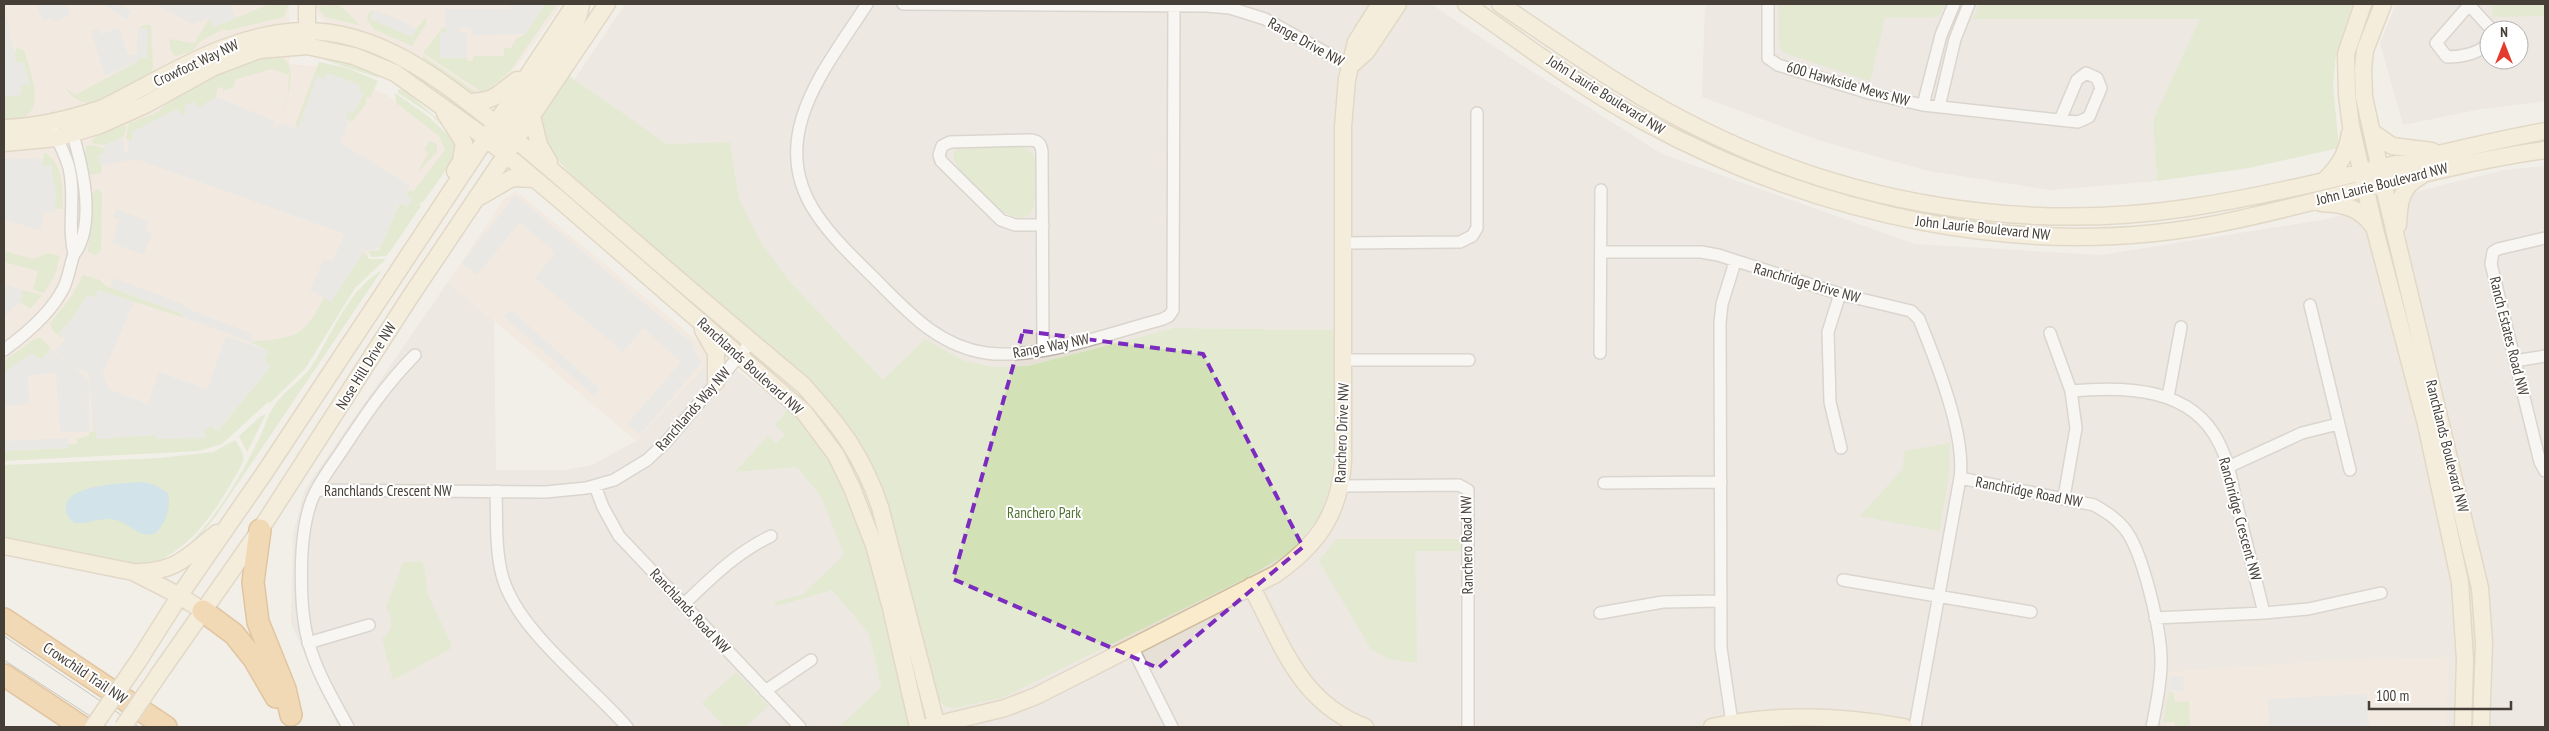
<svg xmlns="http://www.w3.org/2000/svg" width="2549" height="731" viewBox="0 0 2549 731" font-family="'PT Sans Narrow',sans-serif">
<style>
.residential{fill:#e6e0d7;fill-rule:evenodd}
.commercial{fill:#f2e4d6}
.green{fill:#d2e2b6}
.parking{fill:#e1dfdd}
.water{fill:#abd4e9}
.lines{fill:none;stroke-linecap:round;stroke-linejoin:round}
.street-casing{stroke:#bdb6ac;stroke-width:14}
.secondary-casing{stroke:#cdbd9d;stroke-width:19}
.highway-casing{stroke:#cd9248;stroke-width:24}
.street{stroke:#fff;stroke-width:11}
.secondary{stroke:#f9ebcc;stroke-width:16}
.highway{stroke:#efbe77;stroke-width:21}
.tram{stroke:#969696;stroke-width:1}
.secondary-bridge-casing{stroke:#cdbd9d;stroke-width:19;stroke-linecap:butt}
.secondary-bridge{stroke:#f9ebcc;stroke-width:16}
.marked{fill:none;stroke:#7b2cbf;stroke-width:4;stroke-dasharray:10 6;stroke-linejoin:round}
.labels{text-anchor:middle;stroke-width:4;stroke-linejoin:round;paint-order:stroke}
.street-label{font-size:15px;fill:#453f38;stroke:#fff}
.park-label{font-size:15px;fill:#4e7131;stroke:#fff}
</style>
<rect width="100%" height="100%" fill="#f2efe9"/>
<path class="residential" d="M625 4H1431L1519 63 1662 154 1915 244 2101 255 2328 219 2423 190 2504 170 2545 166V727H911L909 721 944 706 953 708 1002 698 1245 578 1335 330 1174 328 1027 366 993 367 962 360 925 340 883 380 791 283 761 243 739 199 730 142 667 144 574 80Z
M1705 4H2214L1980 5 1974 19H2201L2153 120 2157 181 2050 190 1928 171 1821 141 1702 97Z
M2396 4H2545V101L2481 109 2403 125 2380 43ZM2489 30H2519V60H2489Z
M448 282 494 321 496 470H564L592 465 636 441 715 355 789 408 785 433 776 443 768 436 736 472 797 467 822 498 845 555 802 595 774 602 778 606 832 590 869 634 881 687 839 727H338L291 624 293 534 305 489Z"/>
<path class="commercial" d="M4 4H289L290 64 325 67 386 94 442 137 445 157 292 356 215 440 4 451Z
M314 4H562L502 87 480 97 403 49 383 40 325 23 320 18Z
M516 191 715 355 636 441 448 282 504 199Z
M2449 657 2446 727H2165L2172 691 2168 672 2325 661Z"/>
<path class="green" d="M265 4H289L284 17 226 31 224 29 201 41 192 51 175 56 171 51 169 39 192 43 195 42 209 19 214 27 265 6Z
M327 4H338L360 25 325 17 317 7Z
M546 4H557L510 71 488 91H480L423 53 443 27 448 31 440 58H467V61H473V56H504V48H511L516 39 525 34Z
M1778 4H1945L1938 17 1885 18 1870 81 1784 53 1779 45Z
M2353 4 2336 55 2333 85 2339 148 2249 168 2157 181 2153 120 2200 19H1973L1979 5Z
M2492 4H2545V16L2493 17Z
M373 11 371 19 411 36 425 18 427 22 412 46 373 29 367 19 369 12Z
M144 25H151L153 67 150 75 92 103C81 104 70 96 65 87L75 95 137 62 139 58H146L148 29 138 28Z
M17 48 24 50C32 77 52 121 4 121V97L20 95 24 62 17 64 14 55Z
M277 56C302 60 286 103 281 118L288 93 289 75 272 69 236 79 233 87 223 91V88L218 87 216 97 198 108 194 101 186 114 182 116 178 110 132 132 133 141 126 138 129 123C137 120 156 114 160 110 189 84 236 60 277 56Z
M330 56 378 73 379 78 325 60 324 57Z
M423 56 478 93 479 97 468 94 424 62Z
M319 62 347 68 378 81 370 98 367 97 365 100 367 102 352 122 347 119 346 110 353 113 364 94 358 89 360 85 327 73 324 79 317 77 298 128 295 125Z
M566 74 667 144 730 142 739 199 761 243 791 283 883 380 925 339 962 360 993 367 1027 366 1174 328 1335 330 1332 479 1319 518 1290 552 1246 578 1002 698 953 708 944 706 935 694 884 496 873 466 845 420 817 391 580 184C569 171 534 139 538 121 541 111 560 85 566 74Z
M403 89 449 129 454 137 430 114 398 93V90Z
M395 93 428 116 454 141C459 158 433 187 424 201L419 204 421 206 391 250 386 256 371 257 369 251 379 250 400 203 407 207 412 199 406 195 410 190 413 192 445 150 439 136 396 103Z
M127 125 124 136 105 145 94 144 91 141 98 134Z
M430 141 437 144V152L418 172 428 153 424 150Z
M91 145 105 149 106 152 99 155 102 173 92 175C85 169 85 155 86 146Z
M960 147H1023L1032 153 1035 160V204L1030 214C1008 230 972 182 958 167L953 158 955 151Z
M44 152C63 163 63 187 63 209H55L51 166 42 167Z
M97 189 102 193 101 251 95 255 88 252 91 194Z
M4 251 33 259 48 253 60 256 55 275 44 293 33 290 38 271 4 262Z
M364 252 369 259H386L355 288 305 369 270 403 268 402 222 444 199 451 4 461V451L68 448V444H77V439L89 436V432L96 431 97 439 156 435V439L205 431 211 425 218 431 270 367 265 359 268 351 251 342C296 336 301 341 324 298L331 301Z
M382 270 216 516 196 541 183 550C216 519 238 480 258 441 264 430 267 416 274 406 285 389 305 379 315 361 334 329 349 290 382 270Z
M83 275 100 280 106 286 180 313 185 318 98 290 95 298 88 295 72 319 59 333 63 339 52 330 50 323 70 299Z
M23 290 42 295 30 309 20 302Z
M40 338 51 348 43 358H38L4 372V361L34 339Z
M789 408 836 467 864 538 911 727H839L881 687 869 634 832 590 778 606 773 602 802 595 844 555 822 498 797 467 735 472 768 436 776 443 785 434 775 425Z
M266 414 247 452 239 436 261 416Z
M235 440C239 446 245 454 243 461 242 466 238 471 236 475 219 505 196 542 165 557L167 561 140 566 4 539V465L160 458 213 452Z
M1950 443 1949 477 1939 531 1860 516 1902 470 1905 451Z
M1336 539H1462L1461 551H1415L1417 663 1388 659 1371 649 1319 561Z
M421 561 424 565 428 595 451 644 450 649 393 680 382 639C393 631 394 619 386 608L403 563Z
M736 672 768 706 745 727H725L702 703Z
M2169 692 2174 693 2175 702 2189 701 2190 727H2175L2174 722 2163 723Z"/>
<path class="parking" d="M36 4H66L71 15 53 22 51 18 43 21Z
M103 4H120L131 11 127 20Z
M155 4H230L235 18 213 27 210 18 192 24Z
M510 4H546L525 34 471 35V28L461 27 459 32H467V58H440V33L448 31 445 28V9H511Z
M373 10 391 16 417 29 412 37 370 19Z
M4 17 8 18 9 34 17 63 24 62 30 84 21 86 20 95 4 97Z
M119 28 128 55 137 54 138 28 148 29 147 57 140 58 137 62 105 76 91 31 100 29 101 34Z
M327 73 360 85 358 89 364 94 352 114 346 110 348 121 341 143 411 186 406 194 412 199 407 207 400 203 398 206 380 248 366 251 361 250 364 252 331 302 310 290 324 259 332 261 345 234 136 159 101 166 99 155 105 152 104 146 122 137 125 153H129L127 139 133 140 135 138 132 132 177 109 181 115 186 114 184 106 194 101 198 108 216 97 275 121 273 128 282 123 298 128 317 76 324 79Z
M42 158 43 167 51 165 56 194 55 212H45L40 230 4 220 5 159Z
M515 195 692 343 696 355 702 362 640 435 627 424 681 362 643 328 623 352 535 278 555 253 520 222 477 275 462 263Z
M116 209 148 221 145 230 152 233 144 255 112 243 119 220 113 217Z
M114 278 183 304 188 309 253 334 251 342 185 318 180 313 110 287Z
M7 285 23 290 20 302 4 316V290H6Z
M98 290 134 302 102 376 110 390 148 404 159 372 207 389 226 336 269 351 265 359 270 367 217 431 211 426 205 431V438L156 439 155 435 96 439V431H93L89 373 75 368 55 351 66 339 59 333 72 319 87 295 95 298Z
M511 310 600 389 594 396 504 317Z
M51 349 89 380V432H60L56 373 28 375 29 404 4 406V372L32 353 38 358H43Z
M68 438V448L4 451V441Z
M2171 676H2183L2184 691 2169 690Z
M2367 694 2369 727H2258H2269L2268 699Z"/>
<path class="water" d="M143 482 155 485 168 493C171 508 166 522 156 533 139 539 133 526 119 521 103 515 91 524 75 523 70 520 65 514 66 507 67 484 126 483 143 482Z"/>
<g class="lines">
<g class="street-casing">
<path id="street" d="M867 4C826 68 764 138 817 215 834 240 857 261 878 282 910 314 939 346 986 353 1039 360 1111 333 1163 319L1169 316 1173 310 1174 4
M903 4 1206 6 1230 8 1265 19 1350 66
M1768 4V58L1778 65 1869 93 1923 105 2078 122 2089 117 2101 88 2097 78 2086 73 2077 80 2060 120
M2470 4 2436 43 2447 57C2460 57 2480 54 2489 42
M2469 5 2492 30
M1923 105 1941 35 1954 4
M1939 107 1955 39 1969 4
M55 132C59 144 66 156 69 168 76 196 67 226 74 254
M2545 238 2498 249 2493 252 2491 264 2540 462 2545 471
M1343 243 1460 242 1472 236 1477 228V113
M1601 252H1701L1718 255 1840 294 1911 311 1919 319C1936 361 1966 435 1960 478L1915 727
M1840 294 1828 332 1830 402 1841 448
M2310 305 2350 470
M2050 333 2071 391
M4 350C26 334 52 312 64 287 69 276 70 265 74 254 76 251 79 248 80 244 94 210 81 161 71 128
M1043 350 1042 152C1041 144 1039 141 1031 140L950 142 942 146 939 155 941 161 1001 220 1015 225H1043
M1600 353 1601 190
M1343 360H1469
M2515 361 2545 356
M2168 397 2181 327
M2228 467 2302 433 2338 424
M1960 478 2094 505C2106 512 2116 518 2124 528 2143 550 2162 634 2161 663 2161 685 2156 706 2152 727
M1604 483 1721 482
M595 486 603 507 619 536 800 727
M1341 486 1459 485 1468 490V727
M318 490 546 492 586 488 614 480 647 460 666 442 751 342
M496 491C497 519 495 548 502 575 516 630 590 684 627 727
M2064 497 2076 428 2071 391C2125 386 2192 387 2219 443 2229 462 2232 484 2237 505 2246 541 2255 577 2264 613L2155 618
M1843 580 2031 612
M683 605C711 578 736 553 771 536
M1600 613 1663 602 1720 601
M2264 613 2308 609 2381 593
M308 643 369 625
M1132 647 1172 727
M765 691 811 660
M1732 723 1721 648 1720 323 1722 304 1735 262
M348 727C334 701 317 673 309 644 299 611 299 545 308 512 313 490 329 470 341 452 364 417 386 384 415 355"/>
</g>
<g class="secondary-casing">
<path id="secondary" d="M307 4V42
M1466 4C1524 44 1581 88 1643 121 1818 216 2028 263 2226 222 2333 200 2437 165 2545 150
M1500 4C1567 49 1633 97 1707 132 1856 205 2024 232 2187 208 2308 190 2425 153 2545 131
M2363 4 2346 54 2347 95 2351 126 2375 230 2426 424 2460 582 2465 660 2463 727
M2383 4 2365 50 2363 69 2364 97 2383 183 2480 588 2484 643 2481 727
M1350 66 1366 52 1398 4
M468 102C497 101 495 96 517 80
M445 113 464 143 461 161 455 171
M532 116 539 145 549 162
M4 128C38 127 70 119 103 108 168 76 230 32 305 31 380 31 439 79 495 123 543 161 589 203 636 243 691 291 747 338 803 385 840 426 862 454 880 507L937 727
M2372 132 2392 146 2432 151
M502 140 505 130C527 99 577 40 581 4
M4 143 57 138 100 125 145 105 214 67 259 50 307 46 354 56 395 73 486 138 560 200 804 412 836 455 852 488 874 545 891 608 918 727
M2326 179C2340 165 2347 153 2350 133
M481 196 512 178 535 179
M2321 203C2343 204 2360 207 2373 226
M2398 225C2399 203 2400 187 2421 176
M703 330 716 353V382
M4 546 133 572 180 596 203 611
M138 572C176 572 188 556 217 533
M1251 586C1282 644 1299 702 1365 727
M139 660 184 589 263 475 575 4
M159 674 260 530 410 297 607 4
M927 727 1005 708 1036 696 1276 574C1318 544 1340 513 1343 461V127L1347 79 1356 42 1380 4
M1712 727C1776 713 1839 715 1904 727"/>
</g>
<g class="highway-casing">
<path id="highway" d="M260 530 253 582 258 622 285 689 291 715
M203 611 234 634 254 659 276 697
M4 619 166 727
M4 675 82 727"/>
</g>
<use href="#street" class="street"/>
<use href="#secondary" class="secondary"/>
<use href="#highway" class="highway"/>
<path class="tram" d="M4 636 139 727
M4 660 107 727"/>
<g class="secondary-bridge-casing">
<path id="secondary-bridge" d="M93 727 139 660
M123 727 159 674"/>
</g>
<use href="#secondary-bridge" class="secondary-bridge"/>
</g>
<path d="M0 0H2549V731H0ZM1023 331 1203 354 1303 547 1158 668 953 579Z" fill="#f2efe9" fill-opacity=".55" fill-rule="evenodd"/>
<path class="marked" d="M1023 331 1203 354 1303 547 1158 668 953 579Z"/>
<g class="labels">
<g class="street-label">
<text transform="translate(1306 42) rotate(29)" y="5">Range Drive NW</text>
<text transform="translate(196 63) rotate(-25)" y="5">Crowfoot Way NW</text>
<text transform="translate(1848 84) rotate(16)" y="5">600 Hawkside Mews NW</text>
<text transform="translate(1606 95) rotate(32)" y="5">John Laurie Boulevard NW</text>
<text transform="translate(2382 184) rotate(-14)" y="5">John Laurie Boulevard NW</text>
<text transform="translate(1983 228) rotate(6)" y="5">John Laurie Boulevard NW</text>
<text transform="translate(1807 283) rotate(16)" y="5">Ranchridge Drive NW</text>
<text transform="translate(2509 336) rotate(76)" y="5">Ranch Estates Road NW</text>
<text transform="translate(1051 346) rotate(-11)" y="5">Range Way NW</text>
<text transform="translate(366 366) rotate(-58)" y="5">Nose Hill Drive NW</text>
<text transform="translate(750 366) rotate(42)" y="5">Ranchlands Boulevard NW</text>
<text transform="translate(693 409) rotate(-49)" y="5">Ranchlands Way NW</text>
<text transform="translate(1342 433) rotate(-88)" y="5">Ranchero Drive NW</text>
<text transform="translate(2447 446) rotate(76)" y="5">Ranchlands Boulevard NW</text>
<text x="388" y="496">Ranchlands Crescent NW</text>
<text transform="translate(2029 492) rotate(11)" y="5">Ranchridge Road NW</text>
<text transform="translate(2240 519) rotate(75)" y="5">Ranchridge Crescent NW</text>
<text transform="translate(1467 545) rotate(-91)" y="5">Ranchero Road NW</text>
<text transform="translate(690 611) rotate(47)" y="5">Ranchlands Road NW</text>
<text transform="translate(85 673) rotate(34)" y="5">Crowchild Trail NW</text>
</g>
<g class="park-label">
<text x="1044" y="518">Ranchero Park</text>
</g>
</g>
<rect width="2549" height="731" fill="none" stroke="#453f38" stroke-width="10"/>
<g transform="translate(2504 45)"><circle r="24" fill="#ffffff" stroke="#b5b2af"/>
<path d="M0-4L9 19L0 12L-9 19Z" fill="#e33c2f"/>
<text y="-8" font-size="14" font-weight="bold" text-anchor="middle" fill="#453f38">N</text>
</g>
<path d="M2369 701v8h142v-8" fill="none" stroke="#453f38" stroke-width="2.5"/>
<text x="2376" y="701" font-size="15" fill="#453f38" stroke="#ffffff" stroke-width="4" paint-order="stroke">100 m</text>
</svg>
